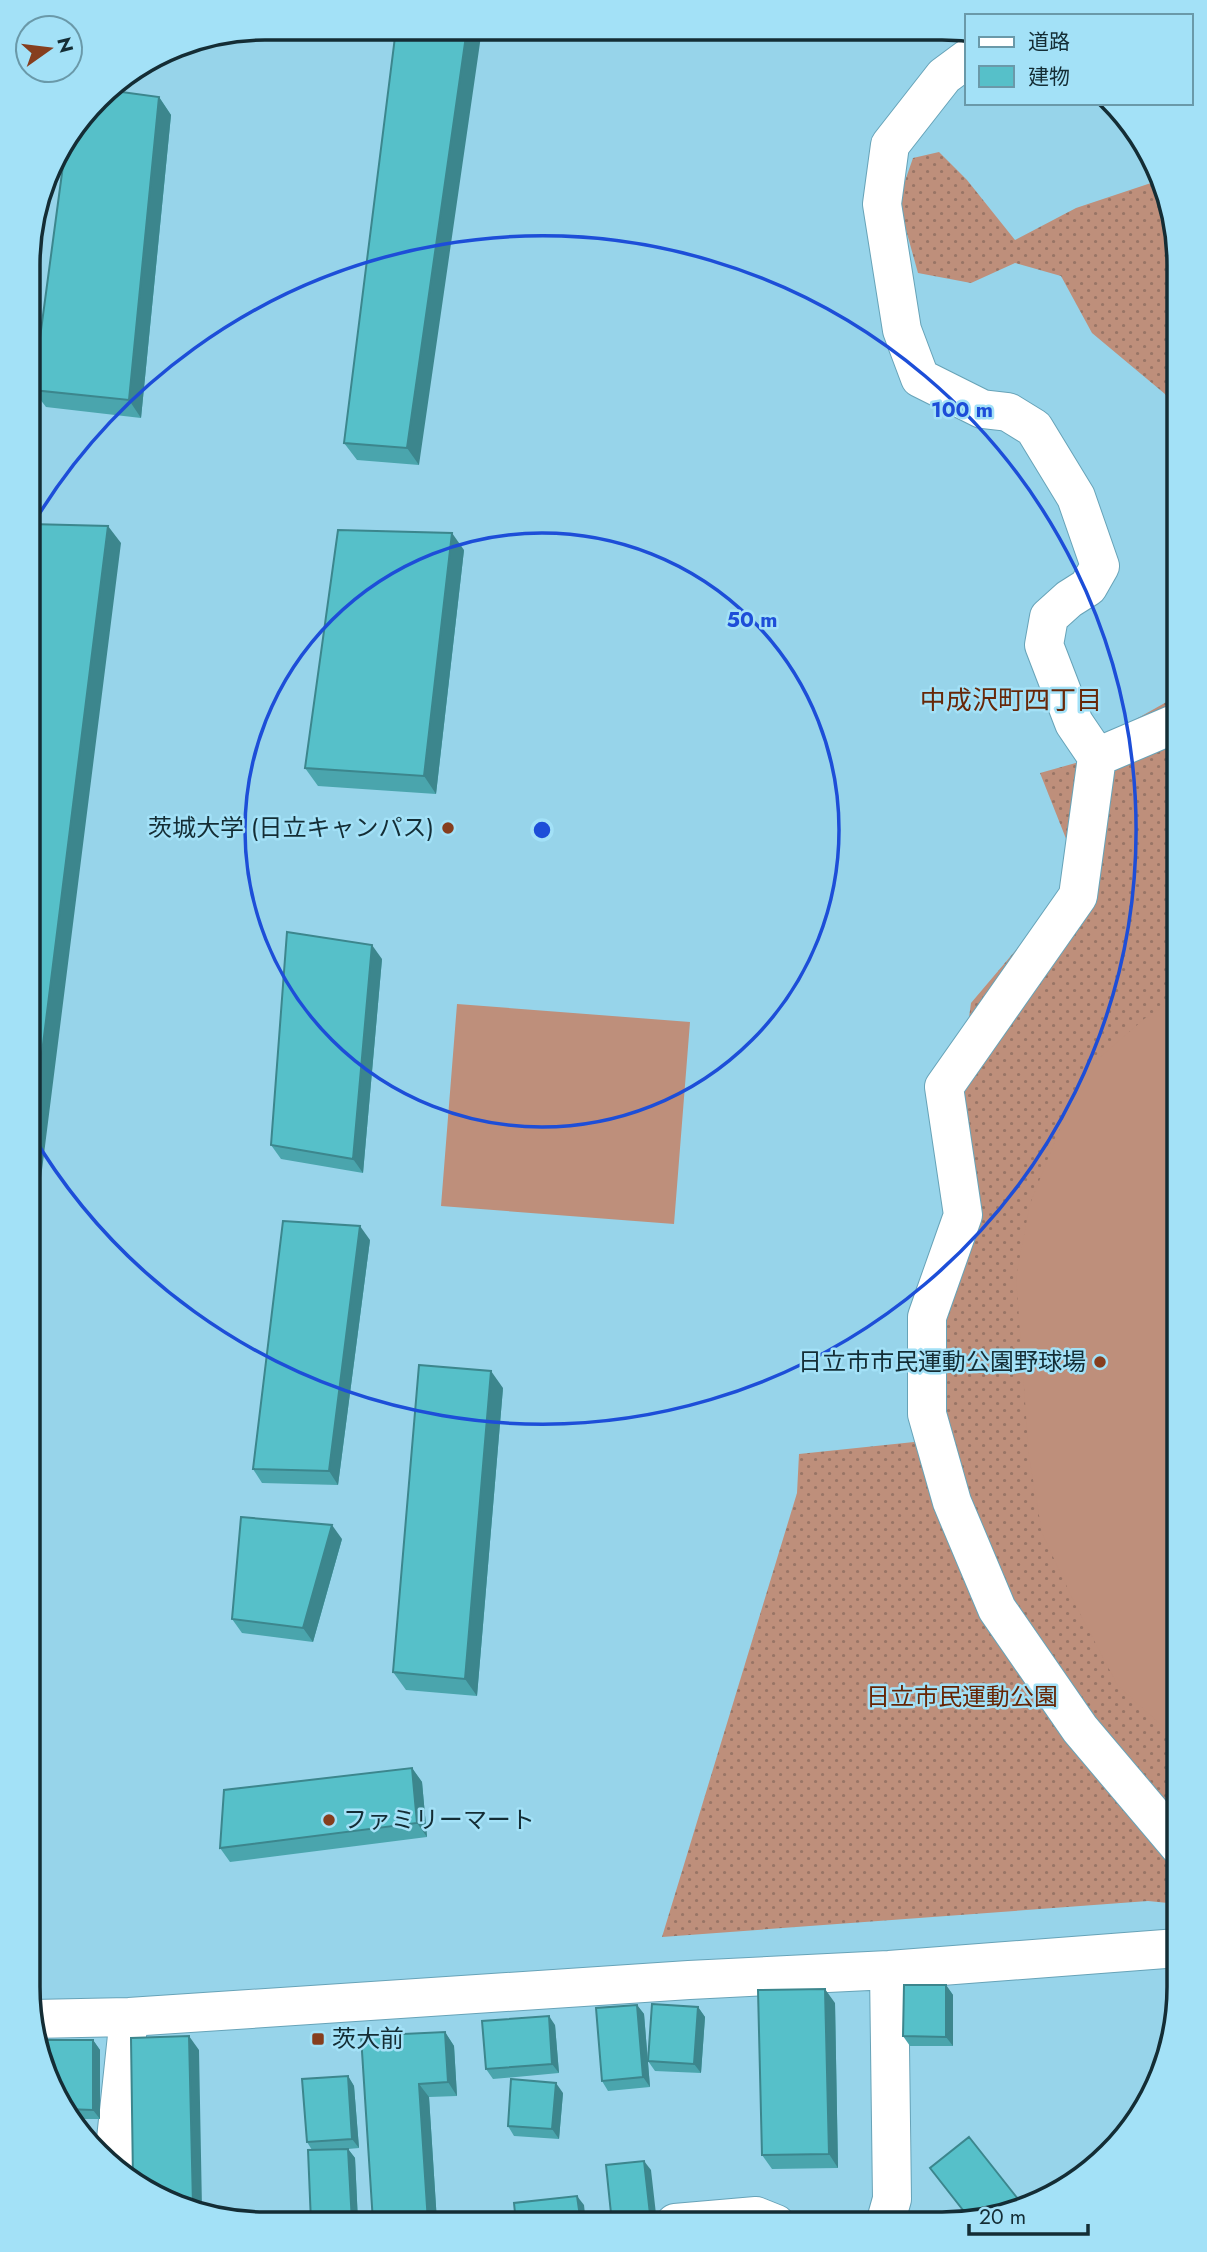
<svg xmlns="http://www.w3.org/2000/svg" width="1207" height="2252" viewBox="0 0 1207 2252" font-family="Jost,'Noto Sans JP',sans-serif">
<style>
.grass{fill:url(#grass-dots)}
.pitch{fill:#be8f7b}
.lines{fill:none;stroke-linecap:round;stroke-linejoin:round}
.minor-casing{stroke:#67a3b8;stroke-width:40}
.minor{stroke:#fff;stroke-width:38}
.wall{fill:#4aa5ad}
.shaded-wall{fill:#3c868d}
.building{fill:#56c0c9;stroke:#3c868d;stroke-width:2}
.ring{fill:none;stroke:#1d4ed8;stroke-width:3.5}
.poi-dot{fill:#863e1e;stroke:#a3e1f7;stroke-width:2.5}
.labels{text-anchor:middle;stroke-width:5;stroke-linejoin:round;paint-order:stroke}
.poi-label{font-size:24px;fill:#142d35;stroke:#a3e1f7;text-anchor:end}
.park-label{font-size:24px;fill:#662504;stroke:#a3e1f7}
.neighbourhood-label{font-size:26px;fill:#672708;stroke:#a3e1f7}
.rim{fill:none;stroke:#142d35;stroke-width:3.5}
.centre{fill:#1d4ed8;stroke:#a3e1f7;stroke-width:3.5}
.ring-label{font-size:21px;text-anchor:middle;font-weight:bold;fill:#1d4ed8;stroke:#a3e1f7;stroke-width:5;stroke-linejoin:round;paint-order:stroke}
</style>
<defs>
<pattern id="grass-dots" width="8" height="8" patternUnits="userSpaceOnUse" patternTransform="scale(1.75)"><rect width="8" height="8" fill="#be8f7b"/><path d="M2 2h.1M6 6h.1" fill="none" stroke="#997566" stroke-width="1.8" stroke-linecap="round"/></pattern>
</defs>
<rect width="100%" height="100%" fill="#97d4ea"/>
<path class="grass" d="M939 152 967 180 1015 240 1076 208 1160 180 1166 189 1179 266V411L1165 394 1092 333 1061 276 1015 263 971 283 918 273 898 201 913 158Z
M1179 695 1178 1904 1148 1901 662 1937 797 1493 799 1454 914 1442 935 1416 951 1150 971 1003 1080 874 1040 773 1097 757 1104 737Z"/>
<path class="pitch" d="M1179 997V1741L1118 1686 1076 1606 1042 1533 1029 1456 1016 1277 1030 1204 1082 1073 1144 1019Z
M457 1004 690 1022 674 1224 441 1206Z"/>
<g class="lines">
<g class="minor-casing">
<path id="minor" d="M967 59 944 76 890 145 882 204 902 330 920 378 982 409 1008 412 1034 428 1076 497 1100 566 1088 587 1069 599 1049 617 1044 645 1074 723 1097 757 1078 896 944 1087 963 1215 927 1317V1414L952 1502 997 1609 1080 1729 1179 1846
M1097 757 1179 722
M33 2019 129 2017 689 1980 889 1970 1178 1948
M113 2167 129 2017
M675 2223 756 2216 776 2224
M885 2224 892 2199 889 1970"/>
</g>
<use href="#minor" class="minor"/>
</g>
<path class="wall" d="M396 29 419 465 357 460 344 443Z
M159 97 171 115 141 418 46 407 33 390Z
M464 550 436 794 318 786 305 768Z
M382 959 363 1173 281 1159 271 1145Z
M370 1240 338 1485 262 1483 253 1469Z
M503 1388 477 1696 406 1690 393 1672Z
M342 1539 313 1642 242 1633 232 1619Z
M412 1768 422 1782 427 1837 230 1862 220 1848Z
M946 1985 953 1995V2046H910L903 2036Z
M835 2003 838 2168 772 2169 762 2155Z
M637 2005 644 2014 650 2087 608 2091 602 2081Z
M698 2007 705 2017 701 2073 655 2071 648 2061Z
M555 2025 559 2073 493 2079 486 2069Z
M445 2032 454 2046 457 2096 429 2097 437 2222H373L361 2036Z
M93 2040 100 2050V2119H71L41 2063Z
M348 2076 354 2086 359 2148 348 2149 355 2158 358 2222H311L312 2150 307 2142Z
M563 2093 559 2139 514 2136 508 2126Z
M930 2168 1018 2199 1024 2208 1018 2211 969 2219Z"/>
<path class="shaded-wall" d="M467 29H482L419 465 407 448Z
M159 97 171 115 141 418 129 400Z
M108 526 121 543 29 1273V1156Z
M452 533 464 550 436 794 424 776Z
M372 945 382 959 363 1173 353 1159Z
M360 1226 370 1240 338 1485 329 1471Z
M491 1371 503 1388 477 1696 465 1679Z
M332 1525 342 1539 313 1642 303 1628Z
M412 1768 422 1782 427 1837 417 1823Z
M946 1985 953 1995V2046L946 2037Z
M825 1989 835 2003 838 2168 829 2154Z
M637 2005 644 2014 650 2087 643 2077Z
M698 2007 705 2017 701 2073 694 2064Z
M549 2016 555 2025 559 2073 552 2064Z
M445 2032 454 2046 457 2096 448 2082Z
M189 2036 199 2050 202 2209 193 2205Z
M93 2040 100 2050V2119L93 2110Z
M348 2076 354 2086 359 2148 352 2139Z
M556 2083 563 2093 559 2139 552 2129Z
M419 2084 429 2097 437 2222H428Z
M348 2149 355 2158 358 2222H352Z
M644 2161 651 2170 657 2223H651Z
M577 2196 584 2205 586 2223H581Z"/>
<path class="building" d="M396 29H467L407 448 344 443Z
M107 90 159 97 129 400 33 390 66 143Z
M30 524 108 526 29 1156Z
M338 530 452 533 424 776 305 768Z
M287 932 372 945 353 1159 271 1145Z
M283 1221 360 1226 329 1471 253 1469Z
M419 1365 491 1371 465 1679 393 1672Z
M241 1517 332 1525 303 1628 232 1619Z
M412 1768 417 1823 220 1848 224 1790Z
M904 1985H946V2037L903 2036Z
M825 1989 829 2154 762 2155 758 1990Z
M652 2004 698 2007 694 2064 648 2061Z
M637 2005 643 2077 602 2081 596 2008Z
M549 2016 552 2064 486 2069 482 2021Z
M445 2032 448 2082 419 2084 428 2222H373L361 2036Z
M189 2036 193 2205 133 2180 131 2038Z
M37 2040H93V2110L65 2109 41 2063Z
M348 2076 352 2139 307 2142 302 2079Z
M511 2079 556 2083 552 2129 508 2126Z
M969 2137 1018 2199 998 2215 970 2219 930 2168Z
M348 2149 352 2222H311L308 2150Z
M1101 2160 1085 2176 1082 2163Z
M644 2161 651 2223H612L606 2165Z
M577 2196 581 2223H516L514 2203Z"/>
<g class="ring">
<circle cx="542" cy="830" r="297"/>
<path d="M30 529A594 594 0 1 1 30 1131"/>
</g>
<g class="poi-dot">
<circle cx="448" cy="828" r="7"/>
<circle cx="1100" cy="1362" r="7"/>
<circle cx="329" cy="1820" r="7"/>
<rect x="311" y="2032" width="14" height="14" rx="3.5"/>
</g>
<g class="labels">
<g class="poi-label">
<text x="434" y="836">茨城大学 (日立キャンパス)</text>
<text x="1086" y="1370">日立市市民運動公園野球場</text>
<text x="343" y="1828" text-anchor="start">ファミリーマート</text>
<text x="332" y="2047" text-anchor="start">茨大前</text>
</g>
<g class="park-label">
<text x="962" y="1705">日立市民運動公園</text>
</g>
<g class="neighbourhood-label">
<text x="1011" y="709">中成沢町四丁目</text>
</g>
</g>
<path d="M0 0H1207V2252H0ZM265 40H942A225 225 0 0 1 1167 265V1987A225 225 0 0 1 942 2212H265A225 225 0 0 1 40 1987V265A225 225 0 0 1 265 40Z" fill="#a3e1f7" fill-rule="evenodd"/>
<path class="rim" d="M265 40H942A225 225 0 0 1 1167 265V1987A225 225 0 0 1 942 2212H265A225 225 0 0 1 40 1987V265A225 225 0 0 1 265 40Z"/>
<circle cx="542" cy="830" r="10" class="centre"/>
<g class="ring-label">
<text x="962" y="417">100 m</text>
<text x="752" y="627">50 m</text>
</g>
<rect x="965" y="14" width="228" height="91" fill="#a3e1f7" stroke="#6a99a9" stroke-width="2"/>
<rect x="979" y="37" width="35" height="10" fill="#ffffff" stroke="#6a99a9" stroke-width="2"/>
<text x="1028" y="49" font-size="21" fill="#142d35">道路</text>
<rect x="979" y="66" width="35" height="21" fill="#56c0c9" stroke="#6a99a9" stroke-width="2"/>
<text x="1028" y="84" font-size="21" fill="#142d35">建物</text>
<g transform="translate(49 49) rotate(76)"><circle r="33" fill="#a3e1f7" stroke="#6a99a9" stroke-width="2"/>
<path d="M0-5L12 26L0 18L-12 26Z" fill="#863e1e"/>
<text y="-10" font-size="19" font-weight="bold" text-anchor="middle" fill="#142d35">N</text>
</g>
<path d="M969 2224v10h119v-10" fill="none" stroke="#142d35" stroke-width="3.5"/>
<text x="979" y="2224" font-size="21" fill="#142d35" stroke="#a3e1f7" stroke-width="5" paint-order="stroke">20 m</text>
</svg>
